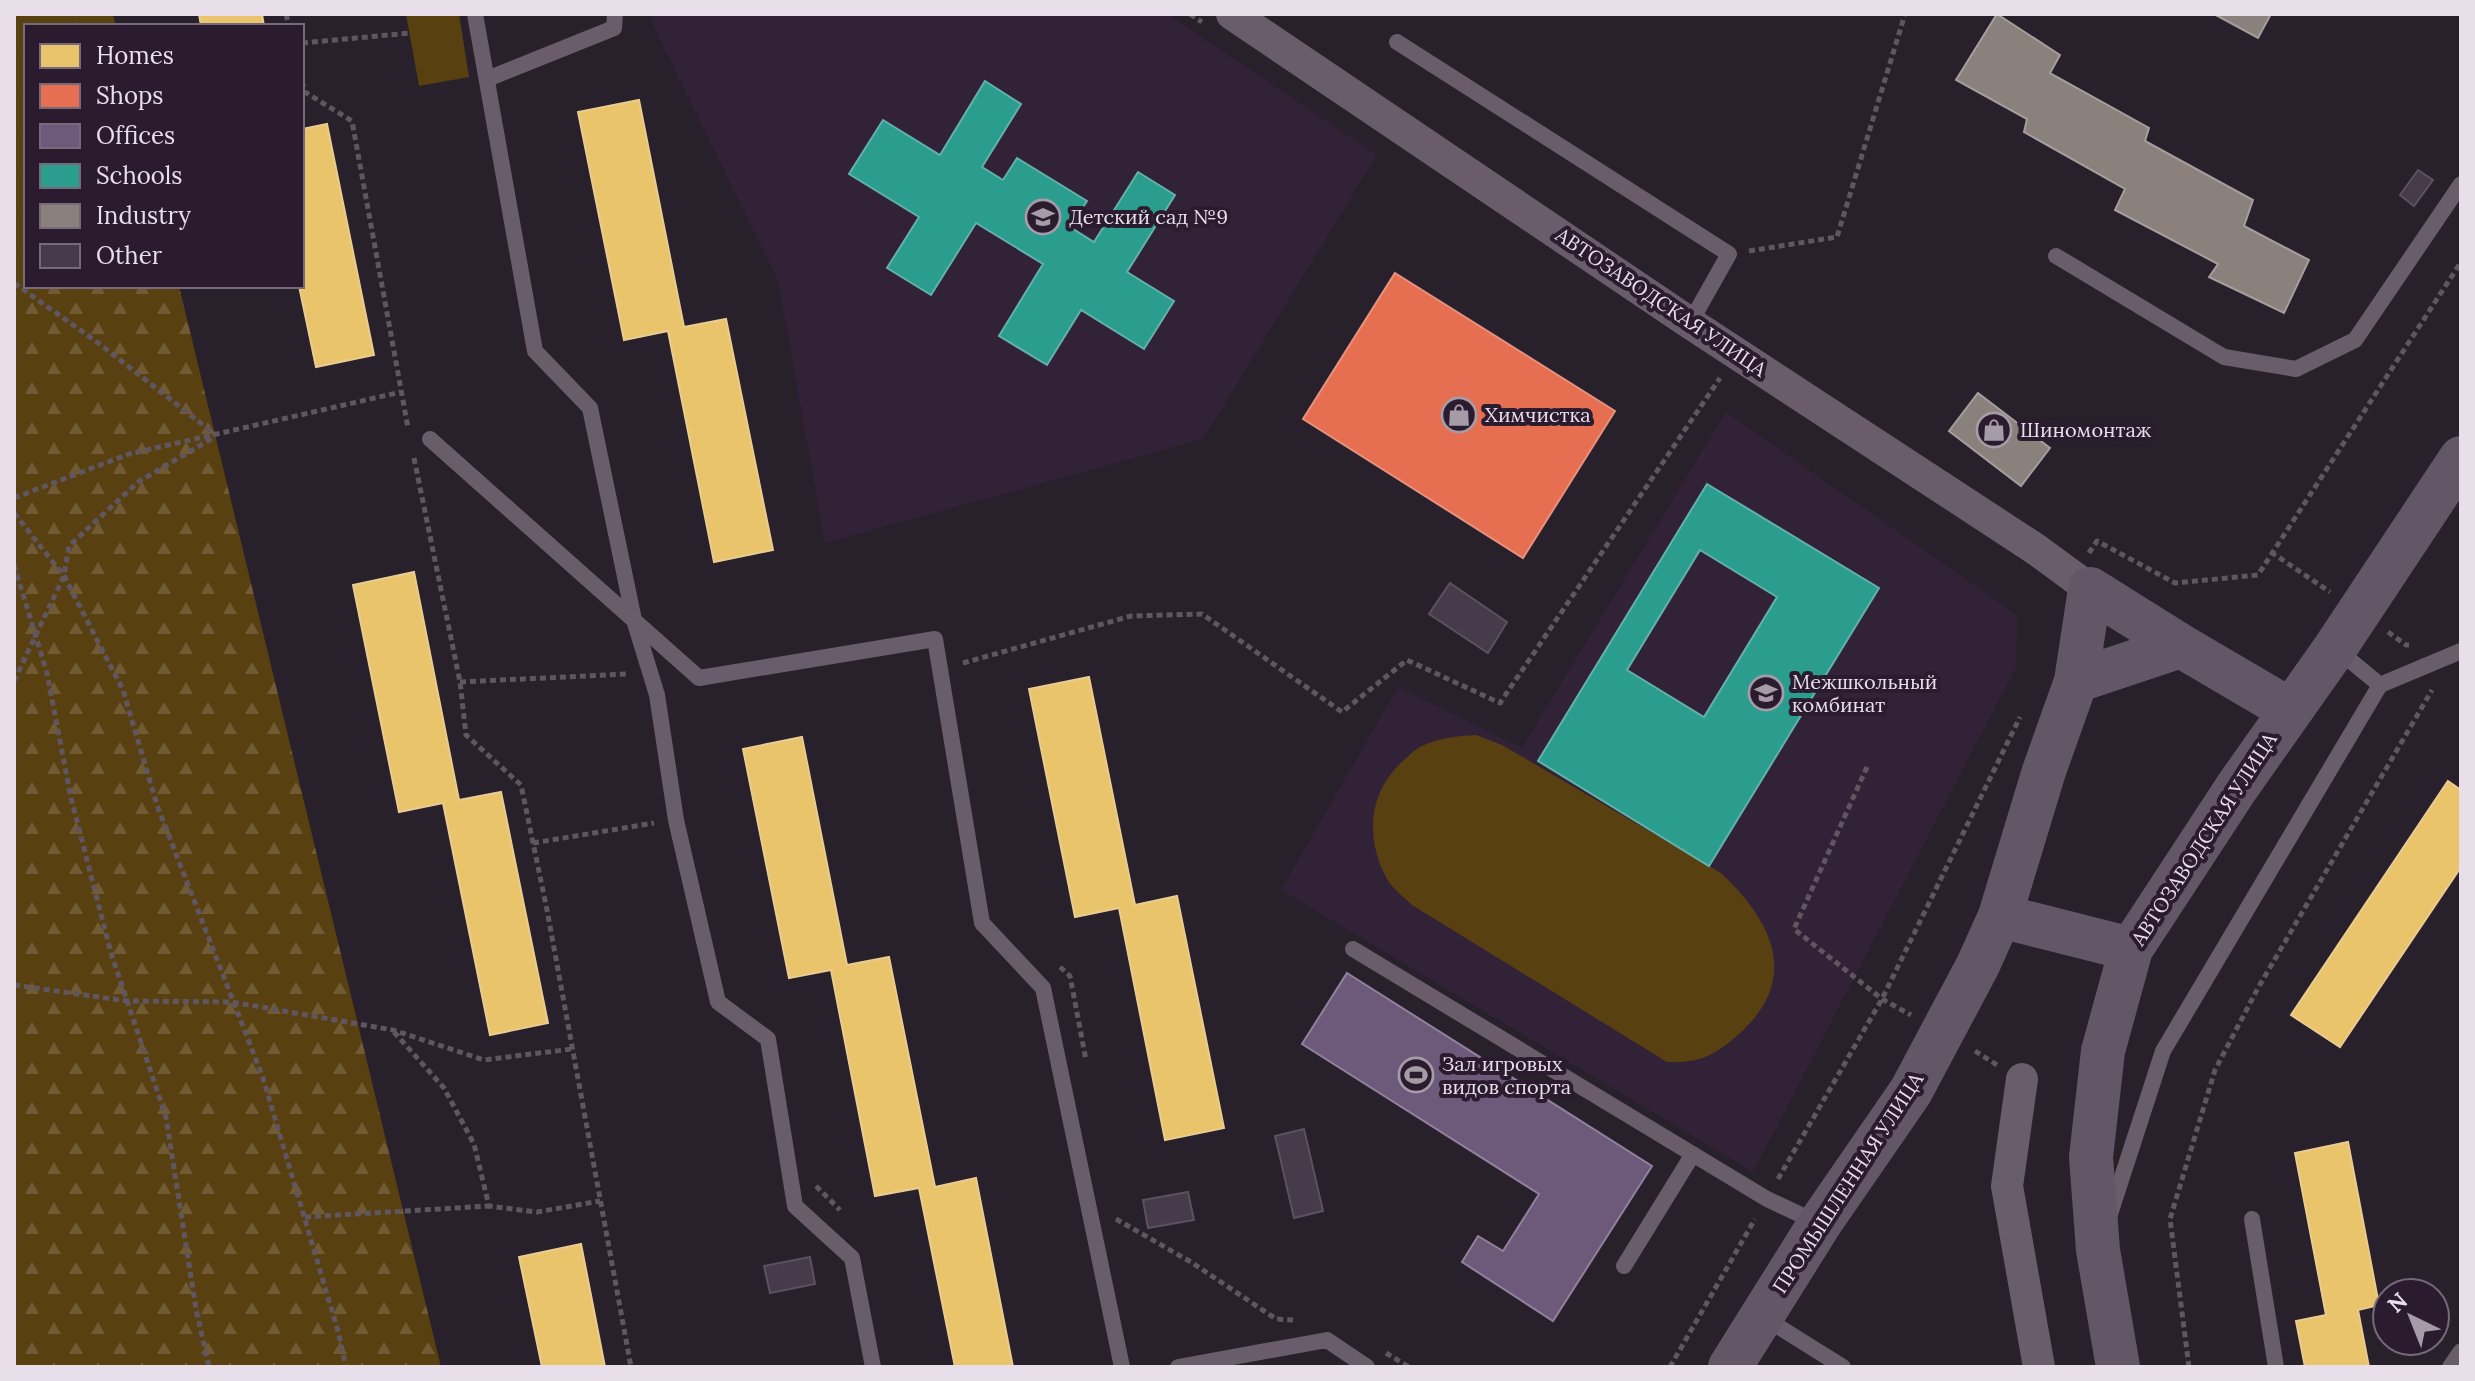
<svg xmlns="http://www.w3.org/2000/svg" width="2475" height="1381" viewBox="0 0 2475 1381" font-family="Lora,serif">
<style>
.built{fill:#322238}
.green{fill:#594011}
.forest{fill:url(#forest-firs)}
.homes{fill:#e9c46a;stroke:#e9cc91;stroke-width:2}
.shops{fill:#e76f51;stroke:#e7917f;stroke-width:2}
.offices{fill:#6d597a;stroke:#92819c;stroke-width:2}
.schools{fill:#2a9d8f;stroke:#63b1ab;stroke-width:2;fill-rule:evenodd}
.industry{fill:#8a817c;stroke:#a69d9d;stroke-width:2}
.building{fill:#473b4b;stroke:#5a525c;stroke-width:2}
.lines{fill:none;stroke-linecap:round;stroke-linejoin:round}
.path{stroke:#5f5661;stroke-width:5;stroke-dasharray:6 4;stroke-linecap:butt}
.lane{stroke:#695d6c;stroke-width:16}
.street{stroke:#695d6c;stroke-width:32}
.secondary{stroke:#635666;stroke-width:44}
.labels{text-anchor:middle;stroke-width:8;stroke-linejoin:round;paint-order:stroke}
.poi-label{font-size:20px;fill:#e8dfeb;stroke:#2a1c2e;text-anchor:start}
.street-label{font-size:20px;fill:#e8dfeb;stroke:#2a1c2e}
</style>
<defs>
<pattern id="forest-firs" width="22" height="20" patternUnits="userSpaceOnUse" patternTransform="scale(2)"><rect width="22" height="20" fill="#594011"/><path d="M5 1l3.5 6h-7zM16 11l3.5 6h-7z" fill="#715b34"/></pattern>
</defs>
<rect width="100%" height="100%" fill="#28202a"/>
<path class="built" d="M653 14H1167L1377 155 1203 439 825 543 778 280 651 21Z
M1726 412 2017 615 2016 667 1753 1172 1281 890 1398 687 1522 748Z"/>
<path class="green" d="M406 14H459L469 77 419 86Z
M1476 735 1502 745 1721 873C1773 922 1801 979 1738 1035 1714 1056 1699 1063 1667 1062L1412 905C1404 897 1393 889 1387 879 1365 839 1368 792 1403 761 1409 756 1415 749 1422 746 1439 738 1457 736 1476 735Z"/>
<path class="forest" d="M14 14H113L116 26H26V286H179L441 1367H14Z"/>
<path class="homes" d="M199 14H262L264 26H201Z
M639 100 684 327 726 319 773 550 714 562 668 331 624 340 578 112Z
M327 124 374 355 316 367 299 286H302V129Z
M414 572 459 800 501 792 548 1023 490 1035 443 803 399 812 353 585Z
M1089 677 1135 905 1177 896 1224 1128 1165 1140 1119 908 1075 917 1029 689Z
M802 737 847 965 889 957 935 1187 976 1178 1013 1367H955L919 1188 875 1196 831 970 789 978 743 749Z
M2448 781 2461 790V867L2340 1047 2291 1015Z
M2348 1142 2379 1305 2358 1310 2369 1367H2305L2296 1321 2326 1315 2295 1153Z
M581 1244 605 1367H542L519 1257Z"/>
<path class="shops" d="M1395 273 1615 411 1523 558 1303 419Z"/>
<path class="offices" d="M1347 973 1652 1166 1553 1321 1462 1262 1478 1236 1503 1251 1539 1194 1302 1044Z"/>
<path class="schools" d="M985 81 1021 104 982 167 1003 180 1017 158 1087 201 1070 227 1094 242 1138 172 1175 195 1127 272 1174 301 1144 349 1081 310 1047 365 999 336 1043 264 976 223 931 295 887 268 919 217 849 174 883 120 940 155Z
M1707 484 1879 588 1709 866 1538 761ZM1700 550 1777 597 1704 717 1627 670Z"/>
<path class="industry" d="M1997 14 2060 55 2050 73 2149 128 2145 141 2253 200 2244 226 2309 260 2284 313 2209 277 2218 264 2115 210 2125 189 2024 132 2027 119 1956 80Z
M2214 14H2271L2258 38Z
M1978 393 2050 448 2021 486 1949 431Z"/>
<path class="building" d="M2418 170 2433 180 2414 206 2400 195Z
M1450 583 1507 622 1488 653 1429 614Z
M1304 1129 1323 1211 1294 1218 1275 1136Z
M1188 1192 1194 1220 1148 1228 1143 1200Z
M810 1257 815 1284 770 1293 764 1266Z"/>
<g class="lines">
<path class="path" d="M286 14 289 26
M1190 14 1202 22
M302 43 410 33
M302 81 305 92 352 121 408 428
M1749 251 1837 237 1905 14
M14 283 97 342 216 435
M414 458 460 682 466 735 521 785 547 910 631 1367
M14 498 129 454 401 392
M14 513 64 576 123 690 157 805 263 1078 338 1331 346 1367
M2271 552 2330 592
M2089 553 2097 541 2175 583 2258 575 2461 262
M14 565 47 673 71 798 111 953 166 1117 196 1309 209 1367
M2388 632 2406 645H2409
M963 663 1131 616 1202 614 1342 712 1407 660 1500 703 1720 378
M14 681 64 576 69 546 138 482 213 438
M460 682 627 674
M1867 767 1794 929 1882 999 1911 1015
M533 843 654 823
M1060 967 1070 976 1086 1060
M14 985 127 1001 232 1002 393 1030 484 1060 572 1049
M394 1032 444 1088 474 1144 489 1206 537 1212 600 1201
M1975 1051 1997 1065
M1778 1179 1882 999 2020 717
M816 1186 840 1210
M305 1217 489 1206
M1116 1219 1191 1262 1276 1319 1293 1320
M1386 1353 1409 1367
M1670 1367 1755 1219
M2189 1367 2170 1219 2215 1070 2258 988 2432 690"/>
<path class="lane" d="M475 14 535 351 590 408 634 620 657 695 676 820 718 1002 768 1039 795 1206 852 1258 873 1367
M1397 42 1729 254 1690 323
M487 79 614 28 615 14
M2056 256 2224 357 2296 369 2355 340 2461 184
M430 439 699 678 935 639 982 923 1043 988 1122 1367
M2335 648 2380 685
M1353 949 1767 1199 1816 1222
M2110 1214 2163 1051 2380 685 2461 651
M2252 1219 2276 1367
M1624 1266 1693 1154
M1763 1317 1843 1367
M1178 1367 1327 1340 1367 1367
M2450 1367 2461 1351"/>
<path class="street" d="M1232 14 1690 323 2034 548 2090 589
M2022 1079 2007 1186 2039 1367"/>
<path class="secondary" d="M2076 681 2181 646 2290 710
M2000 916 2131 949
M1730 1367 1820 1223 1911 1091 1978 965 2000 916 2044 771 2076 681 2090 589 2181 646
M2118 1367 2098 1250 2091 1157 2103 1051 2131 949 2237 787 2335 648 2461 458"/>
</g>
<defs>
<g id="school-ring" transform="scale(1.8)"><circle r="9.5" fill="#2a1c2e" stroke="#a59ca7" stroke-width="1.5"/><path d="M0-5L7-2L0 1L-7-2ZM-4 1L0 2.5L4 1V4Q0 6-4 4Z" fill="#a59ca7"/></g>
<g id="shop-ring" transform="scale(1.8)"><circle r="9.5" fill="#2a1c2e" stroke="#a59ca7" stroke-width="1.5"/><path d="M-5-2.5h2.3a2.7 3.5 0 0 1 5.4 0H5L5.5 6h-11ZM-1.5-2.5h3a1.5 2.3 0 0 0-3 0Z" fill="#a59ca7"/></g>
<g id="stadium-ring" transform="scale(1.8)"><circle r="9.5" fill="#2a1c2e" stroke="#a59ca7" stroke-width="1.5"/><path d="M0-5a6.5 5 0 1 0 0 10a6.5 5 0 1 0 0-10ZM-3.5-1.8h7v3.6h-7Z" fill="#a59ca7"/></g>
</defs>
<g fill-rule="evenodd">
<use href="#school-ring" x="1043" y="217"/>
<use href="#shop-ring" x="1459" y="415"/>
<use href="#shop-ring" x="1994" y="430"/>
<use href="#school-ring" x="1766" y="693"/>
<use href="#stadium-ring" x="1416" y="1075"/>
</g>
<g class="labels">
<g class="poi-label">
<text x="1069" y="224">Детский сад №9</text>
<text x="1485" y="422">Химчистка</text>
<text x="2020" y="437">Шиномонтаж</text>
<text x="1792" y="689">Межшкольный<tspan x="1792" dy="23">комбинат</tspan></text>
<text x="1442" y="1071">Зал игровых<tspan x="1442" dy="23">видов спорта</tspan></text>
</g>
<g class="street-label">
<text transform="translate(1661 302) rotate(34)" y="7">АВТОЗАВОДСКАЯ УЛИЦА</text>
<text transform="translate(2204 839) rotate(-57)" y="7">АВТОЗАВОДСКАЯ УЛИЦА</text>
<text transform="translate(1848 1183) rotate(-57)" y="7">ПРОМЫШЛЕННАЯ УЛИЦА</text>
</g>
</g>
<rect width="2475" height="1381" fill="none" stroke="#e8dfeb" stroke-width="32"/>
<rect x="24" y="24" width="280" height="264" fill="#2a1c2e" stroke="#766a7a" stroke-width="2"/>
<rect x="40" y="44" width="40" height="24" fill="#e9c46a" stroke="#766a7a" stroke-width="2"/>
<text x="96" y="64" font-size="24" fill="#e8dfeb">Homes</text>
<rect x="40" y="84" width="40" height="24" fill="#e76f51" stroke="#766a7a" stroke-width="2"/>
<text x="96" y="104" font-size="24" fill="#e8dfeb">Shops</text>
<rect x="40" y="124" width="40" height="24" fill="#6d597a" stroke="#766a7a" stroke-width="2"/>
<text x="96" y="144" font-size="24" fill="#e8dfeb">Offices</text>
<rect x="40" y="164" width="40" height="24" fill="#2a9d8f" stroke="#766a7a" stroke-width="2"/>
<text x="96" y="184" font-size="24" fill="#e8dfeb">Schools</text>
<rect x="40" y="204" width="40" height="24" fill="#8a817c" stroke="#766a7a" stroke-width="2"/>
<text x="96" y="224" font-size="24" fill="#e8dfeb">Industry</text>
<rect x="40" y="244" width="40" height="24" fill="#473b4b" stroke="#766a7a" stroke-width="2"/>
<text x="96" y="264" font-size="24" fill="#e8dfeb">Other</text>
<g transform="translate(2411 1317) rotate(317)"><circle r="38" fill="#2a1c2e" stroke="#766a7a" stroke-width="2"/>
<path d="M0-6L14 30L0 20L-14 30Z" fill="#a59ca7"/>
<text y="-12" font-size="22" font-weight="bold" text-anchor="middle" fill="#e8dfeb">N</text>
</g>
</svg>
